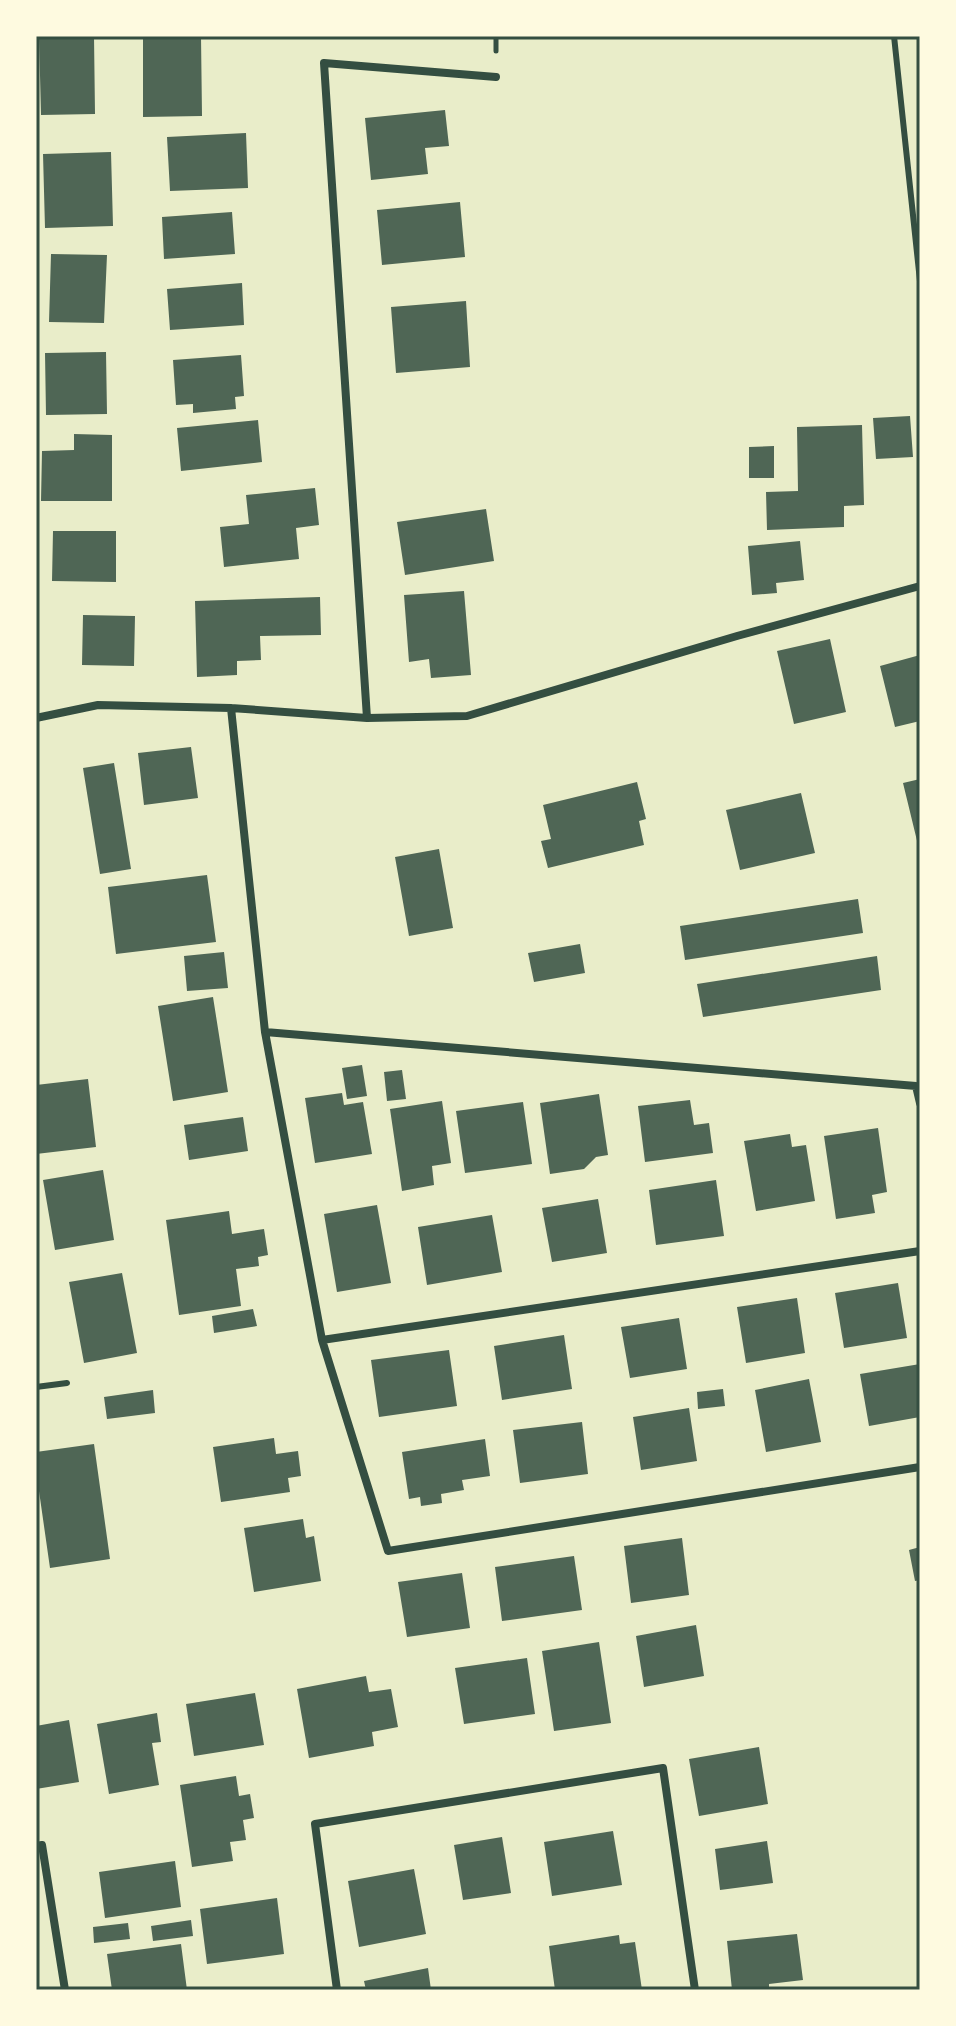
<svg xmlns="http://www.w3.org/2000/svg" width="956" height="2026" viewBox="0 0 956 2026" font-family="Quicksand,sans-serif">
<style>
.building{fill:#4f6655}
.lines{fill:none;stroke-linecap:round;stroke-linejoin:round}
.path{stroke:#344e41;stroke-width:5}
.service{stroke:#344e41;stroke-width:6}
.minor{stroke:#344e41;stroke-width:8}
.neatline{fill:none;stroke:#344e41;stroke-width:3}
</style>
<rect width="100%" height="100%" fill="#e9edc9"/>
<path class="building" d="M39 36H94L95 114 41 115Z
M143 36H201L202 116 143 117Z
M445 110 449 146 425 148 428 174 371 180 365 118Z
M246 133 248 188 170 191 167 137Z
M111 152 113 226 45 228 43 154Z
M460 202 465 257 382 265 377 210Z
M232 212 235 254 164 259 162 217Z
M51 254 107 255 104 323 49 322Z
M242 283 244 325 170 330 167 289Z
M466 301 470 367 396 373 391 307Z
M106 352 107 414 46 415 45 353Z
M241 355 244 396 235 397 236 409 193 413V404L176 405 173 360Z
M910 416 913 457 876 459 873 418Z
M258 420 262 462 181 471 177 428Z
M862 425 864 505 844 506V527L767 530 766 492 798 491 797 427Z
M74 434 112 435V501H41L42 451 74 450Z
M774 446V478H749V447Z
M315 488 319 525 296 528 299 559 224 567 220 527 249 524 246 495Z
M486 509 494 561 405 575 397 522Z
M53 531H116V582L52 581Z
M800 541 804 580 776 583 777 593 752 595 748 546Z
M464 591 471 675 431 678 429 659 409 662 404 595Z
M320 597 321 635 260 636 261 660 237 661V675L197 677 195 601Z
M83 615 135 616 134 666 82 665Z
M830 639 846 712 794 724 777 651Z
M920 655V721L895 727 880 666Z
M191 747 198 798 144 805 138 753Z
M114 763 131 869 100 874 83 768Z
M920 779V849H919L903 783Z
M637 782 646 819 639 821 644 845 548 868 541 841 551 839 543 805Z
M801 793 815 853 740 870 726 810Z
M439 849 453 928 409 936 395 857Z
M207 875 216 942 116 954 108 887Z
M858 899 863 933 685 960 680 926Z
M580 944 585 973 534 982 528 953Z
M224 952 228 988 187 991 184 956Z
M877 956 881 990 703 1017 697 984Z
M213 997 228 1092 173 1101 158 1006Z
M362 1065 367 1096 347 1099 342 1068Z
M402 1070 406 1099 387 1101 384 1072Z
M88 1079 96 1147 36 1154V1085Z
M342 1093 344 1105 363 1102 372 1154 315 1163 305 1098Z
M599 1094 608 1155 596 1157 584 1169 550 1174 540 1103Z
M690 1100 694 1125 709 1123 713 1153 645 1162 638 1106Z
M442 1101 451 1163 432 1166 434 1185 402 1191 390 1109Z
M523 1102 532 1164 465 1173 456 1111Z
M243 1117 248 1151 189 1160 184 1125Z
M878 1128 887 1192 872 1195 875 1213 836 1219 824 1136Z
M790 1134 792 1147 806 1145 815 1201 756 1211 744 1141Z
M103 1170 114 1240 55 1250 43 1180Z
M716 1180 724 1236 656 1245 649 1190Z
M598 1199 607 1253 552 1262 542 1208Z
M377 1205 391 1283 337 1292 324 1214Z
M229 1211 232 1234 264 1229 268 1255 258 1257 259 1266 236 1269 241 1306 179 1315 166 1220Z
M492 1215 502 1272 427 1285 418 1227Z
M122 1273 137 1353 84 1363 69 1282Z
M898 1283 907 1338 844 1348 835 1293Z
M797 1298 805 1353 746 1363 737 1307Z
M253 1309 257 1326 214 1333 212 1316Z
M679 1318 687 1369 630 1378 621 1327Z
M564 1335 572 1389 502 1400 494 1346Z
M449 1350 457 1406 379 1417 371 1360Z
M920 1364V1417L869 1426 860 1374Z
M809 1379 821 1442 766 1452 755 1390Z
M723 1389 725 1406 698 1409 697 1392Z
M153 1390 155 1413 107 1419 104 1397Z
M689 1408 697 1461 641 1470 633 1417Z
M582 1422 588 1474 520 1483 513 1430Z
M274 1438 276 1454 298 1451 301 1476 288 1478 290 1492 221 1502 213 1447Z
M485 1439 490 1476 462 1480 464 1490 441 1494 442 1503 421 1506 420 1497 409 1499 402 1452Z
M94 1444 110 1559 50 1568 36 1470V1452Z
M303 1519 306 1538 314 1536 321 1581 254 1592 244 1528Z
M682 1538 689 1595 631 1603 624 1546Z
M920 1547V1580L915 1581 909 1550Z
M574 1556 582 1610 502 1621 495 1567Z
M462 1573 470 1628 407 1637 398 1582Z
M696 1625 704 1676 644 1687 636 1636Z
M599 1642 611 1723 554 1731 542 1651Z
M527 1658 535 1714 464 1724 455 1668Z
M366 1676 369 1692 391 1689 398 1727 372 1732 374 1746 309 1758 297 1689Z
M255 1693 264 1745 194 1756 186 1704Z
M157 1713 161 1742 152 1743 159 1785 109 1794 97 1724Z
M69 1720 79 1782 36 1789V1726Z
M759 1747 768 1804 699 1816 689 1759Z
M236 1776 239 1796 250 1794 254 1818 243 1820 246 1840 230 1842 233 1861 192 1867 180 1785Z
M613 1831 622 1885 552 1896 544 1842Z
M502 1837 511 1893 463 1900 454 1845Z
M767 1841 773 1883 720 1890 715 1849Z
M175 1861 181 1907 105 1918 99 1872Z
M414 1869 426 1934 359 1947 348 1881Z
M277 1898 284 1954 207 1964 200 1909Z
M191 1920 193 1936 153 1941 151 1926Z
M128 1923 130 1939 94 1943 93 1927Z
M797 1934 803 1980 769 1984V1990H732L727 1941Z
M619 1935 620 1944 635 1942 642 1990H555L549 1946Z
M181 1944 187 1990H112L107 1954Z
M428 1968 431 1990H366L364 1981Z"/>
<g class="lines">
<path class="path" d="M496 51V36"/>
<path class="service" d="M894 36 920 281
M36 1387 67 1383"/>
<path class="minor" d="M231 708 265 1032 322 1340 388 1551 920 1467
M36 718 98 705 231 708 367 718 467 716 737 636 920 586
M367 718 324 63 496 77
M265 1032 916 1086 920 1103
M322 1340 920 1251
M36 1846 42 1845 65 1990
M337 1990 315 1824 663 1768 695 1990"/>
</g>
<rect width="956" height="2026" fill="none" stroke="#fefae0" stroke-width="76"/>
<rect x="38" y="38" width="880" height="1950" class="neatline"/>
</svg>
